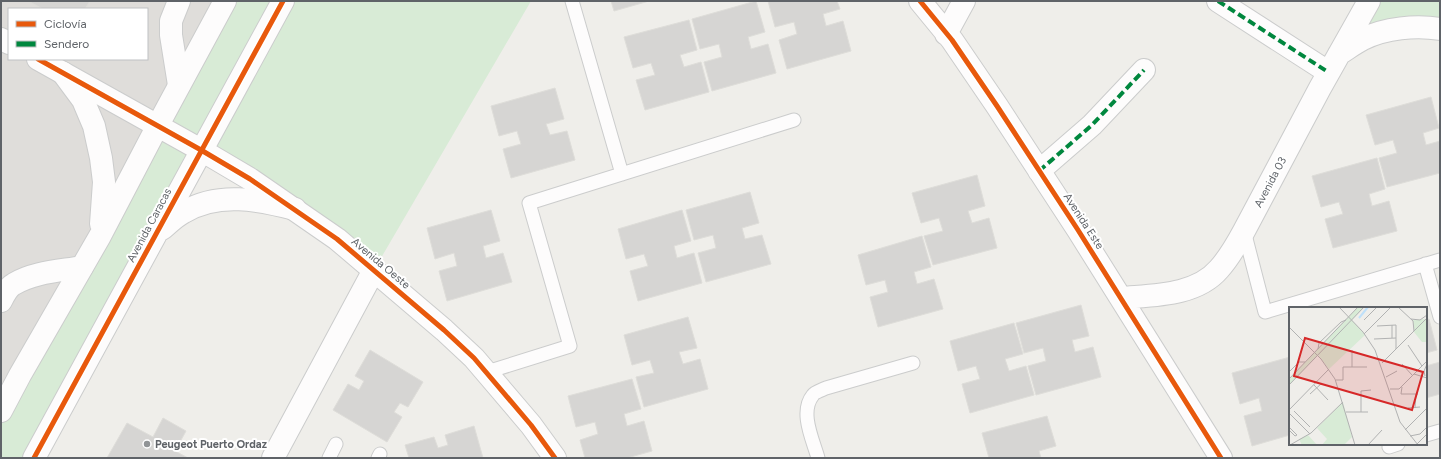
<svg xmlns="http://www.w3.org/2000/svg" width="1441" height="459" viewBox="0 0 1441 459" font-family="Figtree,sans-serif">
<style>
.industrial{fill:#dfddda;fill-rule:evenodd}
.green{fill:#d8ebd6}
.building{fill:#d6d5d3;stroke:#deddd9}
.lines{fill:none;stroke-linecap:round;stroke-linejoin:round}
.service-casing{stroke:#cbcccc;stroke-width:15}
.minor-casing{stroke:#cbcccc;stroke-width:24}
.tertiary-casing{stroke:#cbcccc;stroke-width:24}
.service{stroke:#fdfcfc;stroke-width:13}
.minor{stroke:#fdfcfc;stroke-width:22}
.tertiary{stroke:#fdfcfc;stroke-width:22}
.quiet{stroke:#00873e;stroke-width:4;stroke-dasharray:8 4;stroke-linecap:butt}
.cycleway-casing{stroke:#fff;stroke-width:8}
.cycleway{stroke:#e8590c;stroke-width:5}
.poi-dot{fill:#919496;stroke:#fff;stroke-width:1.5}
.labels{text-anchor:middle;stroke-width:4;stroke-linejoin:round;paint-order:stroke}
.street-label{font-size:11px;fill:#5f6368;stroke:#fff}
.poi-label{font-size:11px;font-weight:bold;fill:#5f6368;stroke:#fff;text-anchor:start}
.inset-river{fill:none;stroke:#bfe0f9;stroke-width:2}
.inset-road{fill:none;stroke:#b1b2b2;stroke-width:1}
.view{fill:#d62828;fill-opacity:0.15;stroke:#d62828;stroke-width:2}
.inset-edge{fill:none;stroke:#5f6368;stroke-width:2}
</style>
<rect width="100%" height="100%" fill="#efeeea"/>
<path class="industrial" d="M1 1H225L1 411ZM9 9H147V59H9Z"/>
<path class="green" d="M225 1H531L374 270 201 150 34 458H1V411Z
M1369 1H1440V29L1364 38Z"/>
<path class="building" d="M28 1H90L85 9H43Z
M611 1H649L614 11Z
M756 1 765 32 748 37 751 49 768 44 776 73 712 91 704 62 722 57 719 44 700 49 692 19Z
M768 1H837L840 9 823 14 826 26 843 21 851 51 787 69 779 40 797 34 794 22 775 27Z
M689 20 697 50 680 55 684 67 701 62 709 92 645 110 636 80 655 75 651 63 633 68 624 37Z
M555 88 564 119 546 124 550 135 567 131 575 160 511 178 503 149 521 144 517 131 499 136 491 106Z
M1431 97 1439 128 1423 133 1426 145 1440 141V173L1387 187 1379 158 1397 153 1393 140 1375 145 1366 115Z
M1377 158 1385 189 1369 194 1372 206 1389 201 1397 231 1333 248 1325 219 1343 214 1339 202 1321 207 1312 176Z
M977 175 985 206 968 211 972 223 989 218 997 248 933 265 924 236 943 231 939 218 921 223 912 193Z
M750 192 759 223 742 228 745 239 762 235 771 264 706 282 698 253 716 248 713 235 694 240 686 210Z
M491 210 500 241 483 246 486 258 503 253 512 282 447 301 439 271 457 266 454 253 435 259 427 228Z
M682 210 691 241 674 246 677 258 694 253 702 283 638 301 630 271 648 266 644 254 626 259 618 229Z
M922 236 931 267 914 272 917 284 934 279 943 309 878 327 870 297 888 292 885 280 866 285 858 255Z
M1081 305 1089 336 1072 340 1075 352 1093 347 1101 377 1036 395 1028 366 1046 361 1043 348 1024 353 1016 323Z
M688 317 697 348 679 352 683 364 700 359 708 389 644 407 636 377 654 373 650 360 632 365 624 335Z
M1429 319 1437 350 1426 353V320Z
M1014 323 1023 354 1005 359 1009 371 1026 366 1034 395 970 413 962 384 980 379 976 366 958 371 950 341Z
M370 350 423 382 408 407 400 403 394 412 402 417 387 442 333 410 348 384 359 390 364 381 355 376Z
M1290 357V391H1288L1290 399V435L1252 446 1244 416 1262 411 1259 398 1240 404 1232 373Z
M1440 362V394L1426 398V366Z
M632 379 641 409 624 414 627 426 644 421 652 451 627 458H585L580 440 598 434 595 422 576 427 568 396Z
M1047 416 1056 446 1039 451 1041 458H989L982 433Z
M163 418 186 431 175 451 188 458H107L127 423 153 437Z
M474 426 483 458H409L405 445 434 437 438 448 448 445 445 435Z"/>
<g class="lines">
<g class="service-casing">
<path id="service" d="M572 1 622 174
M1244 231 1265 312 1440 260
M1425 264 1440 317
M487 372 570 346 529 203 794 120
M1426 435 1440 431
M1389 447 1398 444
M329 458 336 444
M378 458 380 454
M818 458C813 440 799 412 813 395 815 392 822 390 826 388L913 363"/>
</g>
<g class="minor-casing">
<path id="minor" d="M179 1 171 21V35L179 85
M920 1 952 40 997 106 1078 230 1221 458
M1218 1 1328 72
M946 34 964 1
M1 39 9 43
M1339 54C1347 49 1355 43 1363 39 1385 28 1416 25 1440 29
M38 59 201 150 250 179 337 239 444 330 474 358 531 425 555 458
M1039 171 1092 125 1144 70
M1121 298C1153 295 1196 296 1219 269 1229 258 1237 244 1244 231L1320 88 1369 1
M1 301C4 295 8 287 14 284 34 272 60 271 82 267
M273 458 374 270"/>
</g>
<g class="tertiary-casing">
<path id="tertiary" d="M63 73 83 100 94 126 101 158 104 182 101 224
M162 229C169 223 176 216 184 212 219 191 259 200 295 209
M1 411 20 375 100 236 158 125 225 1
M34 458 283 1"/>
</g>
<use href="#service" class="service"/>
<use href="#minor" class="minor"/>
<use href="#tertiary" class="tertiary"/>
<path class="quiet" d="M1218 1 1328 72
M1039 171 1092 125 1144 70"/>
<g class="cycleway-casing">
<path id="cycleway" d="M920 1 952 40 997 106 1078 230 1221 458
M38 59 201 150 250 179 337 239 444 330 474 358 531 425 555 458
M34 458 283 1"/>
</g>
<use href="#cycleway" class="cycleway"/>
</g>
<circle class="poi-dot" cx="147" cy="444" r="4"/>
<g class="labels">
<g class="street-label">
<text transform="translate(1270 182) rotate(-62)" y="4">Avenida 03</text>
<text transform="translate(1084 221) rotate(57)" y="4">Avenida Este</text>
<text transform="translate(149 225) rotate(-62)" y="4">Avenida Caracas</text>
<text transform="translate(381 263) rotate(40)" y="4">Avenida Oeste</text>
</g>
<g class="poi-label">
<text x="155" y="448">Peugeot Puerto Ordaz</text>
</g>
</g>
<g transform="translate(1289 307)">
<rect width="138" height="138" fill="#efeeea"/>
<path d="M69 0H75L63 13 76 28 40 62 29 48 0 78V72ZM138 12V35H133L125 25 124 13ZM54 95 63 130 55 138H33L38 132 28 121ZM19 128 28 138H13L10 132Z" fill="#d8ebd6"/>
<path class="inset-river" d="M70 11 79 0"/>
<path class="inset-road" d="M50 0 74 25 86 43 111 115 129 138M109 0 124 14 125 24M122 12 131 13 138 8M75 13 88 0M88 19 107 18V42M0 20 32 52 46 72 66 138M75 27 102 0M103 31V18M85 32 107 31M119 38 133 59M29 42 30 36 52 15 57 13M63 43V60M93 56 138 11M113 57 123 68M0 65 10 55H16M125 67 138 71M136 69 135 64 138 57M97 70 108 64M0 72 69 0M47 73H54V60H78M0 78 75 0M25 78 39 93M113 80 112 87H129M101 82H110L138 54M21 87 33 76M119 101 131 100M126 101 127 87M0 103 40 62M5 104 21 120M57 105H79M72 105V84L82 83M0 106 21 127M0 120 8 128 6 129 0 123M116 123 138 101M121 129 131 127 138 120M1 138 22 126 54 95M79 138 93 123M127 138 138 127"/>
<path class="view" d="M16 31 134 65 123 103 5 69Z"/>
<rect width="138" height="138" class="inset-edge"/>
</g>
<rect width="1441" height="459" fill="none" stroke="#5f6368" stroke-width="4"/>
<rect x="8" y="8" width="140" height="52" fill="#ffffff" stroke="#bfc1c3"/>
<rect x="16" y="21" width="20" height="6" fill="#e8590c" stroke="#bfc1c3"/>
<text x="44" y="28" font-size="12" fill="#5f6368">Ciclovía</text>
<rect x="16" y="41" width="20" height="6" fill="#00873e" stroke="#bfc1c3"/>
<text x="44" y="48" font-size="12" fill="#5f6368">Sendero</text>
</svg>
